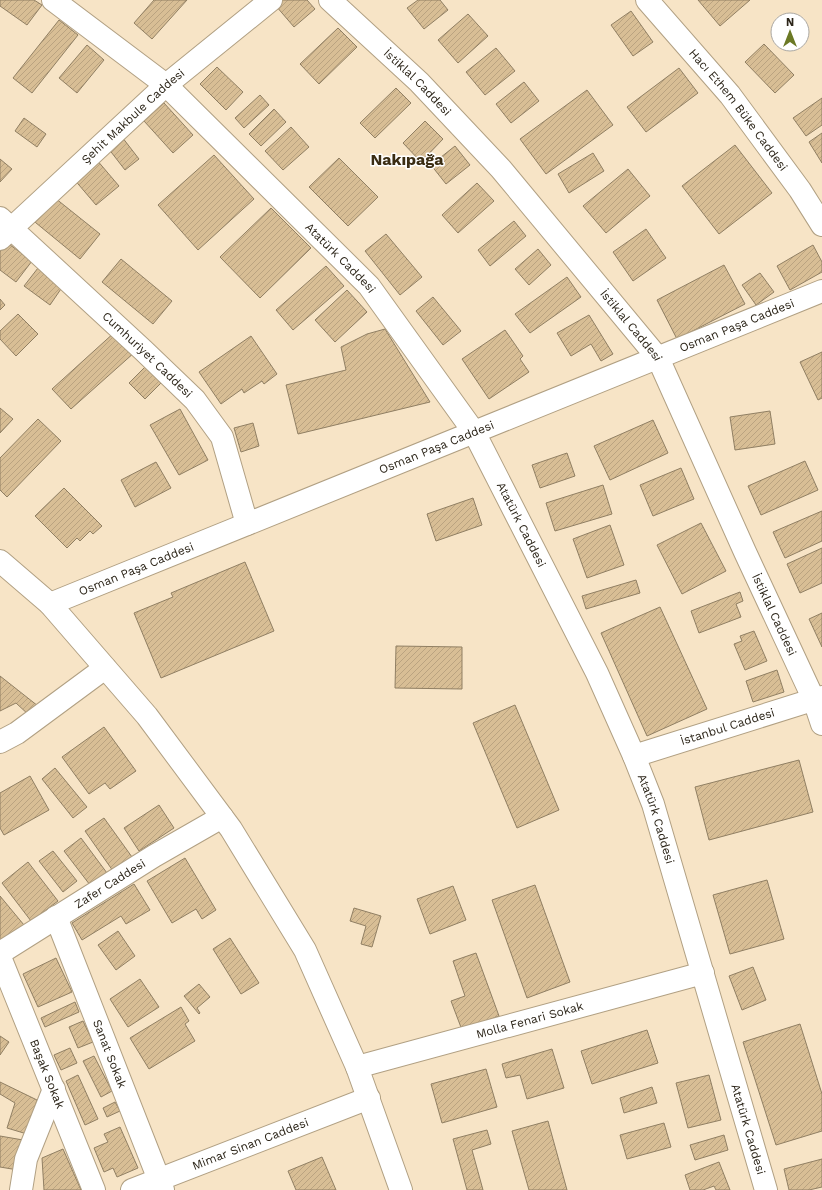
<svg xmlns="http://www.w3.org/2000/svg" width="822" height="1190" viewBox="0 0 822 1190" font-family="'Work Sans',sans-serif">
<style>
.building{fill:url(#building-hatch);stroke:#907f63}
.lines{fill:none;stroke-linecap:round;stroke-linejoin:round}
.minor-casing{stroke:#b1a083;stroke-width:24}
.tertiary-casing{stroke:#b1a083;stroke-width:24}
.secondary-casing{stroke:#b1a083;stroke-width:24}
.minor{stroke:#fff;stroke-width:22}
.tertiary{stroke:#fff;stroke-width:22}
.secondary{stroke:#fff;stroke-width:22}
.labels{text-anchor:middle;stroke-width:3;stroke-linejoin:round;paint-order:stroke}
.street-label{font-size:12px;fill:#2c2519;stroke:#fff}
.district-label{font-size:16px;font-weight:bold;fill:#3b2d13;stroke:#fff}
</style>
<defs>
<pattern id="building-hatch" width="6" height="6" patternUnits="userSpaceOnUse"><rect width="6" height="6" fill="#d8be95"/><path d="M-1 1l2-2M0 6l6-6M5 7l2-2" fill="none" stroke="#baa380"/></pattern>
</defs>
<rect width="100%" height="100%" fill="#f7e4c6"/>
<path class="building" d="M0 0H34L42 5 27 25 0 6Z
M154 0H187L152 39 134 23Z
M283 0H307L315 9 294 27 276 6Z
M418 0H440L448 10 424 29 407 8Z
M698 0H750L720 26Z
M631 11 653 42 633 56 611 25Z
M468 14 488 36 458 63 438 40Z
M59 20 78 35 32 93 13 78Z
M338 28 357 47 319 84 300 64Z
M764 44 794 75 775 93 745 62Z
M87 45 104 60 77 93 59 78Z
M496 48 515 71 485 95 466 72Z
M217 67 243 92 226 110 200 84Z
M679 68 698 93 646 132 627 107Z
M524 82 539 101 511 123 496 104Z
M396 88 411 103 375 138 360 123Z
M587 90 613 125 546 174 520 139Z
M260 95 269 105 244 128 235 118Z
M822 98V125L806 136 793 118Z
M164 103 193 135 173 153 144 121Z
M274 109 286 122 261 146 249 134Z
M24 118 46 134 37 147 15 131Z
M425 121 443 139 421 162 403 143Z
M291 127 309 147 283 170 265 151Z
M822 133V163L809 142Z
M122 137 139 159 125 170 108 148Z
M735 145 772 193 719 234 682 186Z
M455 146 470 165 446 184 431 165Z
M593 153 604 171 569 193 558 174Z
M214 155 254 199 198 250 158 205Z
M339 158 378 197 348 226 309 187Z
M0 159 12 169 0 182Z
M96 159 119 186 96 205 73 178Z
M628 169 650 196 606 233 583 206Z
M477 183 494 201 458 233 442 215Z
M50 194 100 234 80 259 30 218Z
M271 208 311 248 260 298 220 257Z
M514 221 526 236 490 266 478 250Z
M646 229 666 258 633 281 613 252Z
M386 234 422 277 400 295 365 251Z
M2 239 32 261 16 282 0 270V242Z
M813 245 822 262V272L790 290 777 266Z
M538 249 551 265 529 285 515 269Z
M121 259 172 301 153 324 102 282Z
M724 265 745 304 677 339 657 300Z
M326 266 344 286 293 330 276 310Z
M38 268 63 286 50 305 24 286Z
M760 273 774 292 756 305 742 285Z
M567 277 581 297 530 333 515 314Z
M347 290 367 312 335 342 315 320Z
M433 297 461 331 443 345 416 311Z
M0 299 5 305 0 310Z
M18 314 38 334 16 356 0 339V331Z
M589 315 613 354 601 361 591 344 571 356 557 333Z
M385 329 430 402 298 434 286 385 346 370 341 347 367 334Z
M505 330 523 356 520 359 529 372 489 399 462 359Z
M116 331 135 352 71 409 52 389Z
M251 336 277 374 264 384 262 381 244 393 242 389 221 404 199 372Z
M822 352V398L818 400 800 362Z
M149 363 165 379 145 399 129 383Z
M0 408 13 419 0 433Z
M180 409 208 460 179 475 150 425Z
M770 411 775 444 735 450 730 417Z
M38 419 61 441 7 497 0 490V458Z
M653 420 668 453 610 480 594 446Z
M253 423 259 446 241 452 234 428Z
M567 453 575 476 540 488 532 465Z
M805 461 818 490 761 515 748 486Z
M156 462 171 488 135 507 121 480Z
M681 468 694 499 653 516 640 485Z
M603 485 612 514 555 531 546 503Z
M64 488 102 526 93 534 90 531 80 541 77 538 67 548 35 516Z
M473 498 482 525 436 541 427 514Z
M822 511V541L785 558 773 532Z
M701 523 726 571 682 594 657 545Z
M610 525 624 565 587 578 573 539Z
M822 548V583L800 593 787 564Z
M245 562 274 631 161 678 134 613 173 597 171 593Z
M636 580 640 593 586 609 582 596Z
M740 592 743 601 736 604 741 617 699 633 691 611Z
M660 607 707 709 647 736 601 633Z
M822 613V647L809 619Z
M754 631 767 661 745 670 734 644 742 641 740 636Z
M396 646 462 647V689L395 688Z
M777 670 784 692 753 702 746 681Z
M0 676 38 706 30 716 16 703 0 711Z
M515 705 559 810 517 828 473 723Z
M104 727 136 771 110 789 105 783 89 794 62 757Z
M799 760 813 812 709 840 695 787Z
M55 768 87 807 73 818 42 779Z
M30 776 49 810 4 835 0 828V793Z
M159 805 174 828 139 851 124 828Z
M104 818 132 857 113 871 85 831Z
M81 838 107 873 90 885 64 851Z
M53 851 77 881 63 892 39 861Z
M185 858 216 910 202 919 196 909 172 923 147 881Z
M28 862 58 901 31 921 2 883Z
M767 880 784 939 730 954 713 895Z
M134 884 150 910 126 924 121 916 82 940 72 923Z
M535 885 570 982 527 998 492 900Z
M453 886 466 920 430 934 417 899Z
M0 896 24 925 3 943 0 939Z
M354 908 381 916 372 947 361 944 366 926 350 921Z
M118 931 135 956 116 970 98 945Z
M230 938 259 983 241 994 213 949Z
M476 953 499 1016 462 1030 451 1001 465 996 453 961Z
M56 958 72 992 38 1007 23 974Z
M753 967 766 1000 742 1010 729 976Z
M140 979 159 1007 128 1027 110 999Z
M199 984 210 997 197 1008 200 1013 199 1014 184 996Z
M75 1002 79 1012 45 1027 41 1018Z
M181 1007 189 1021 185 1024 195 1041 149 1069 130 1038Z
M83 1021 93 1042 78 1048 69 1027Z
M800 1024 822 1094V1131L776 1145 743 1042Z
M647 1030 658 1063 592 1084 581 1051Z
M0 1036 9 1042 0 1055Z
M70 1048 77 1063 61 1070 54 1055Z
M552 1049 564 1088 527 1099 520 1075 506 1078 502 1064Z
M94 1056 112 1091 101 1097 83 1061Z
M486 1069 497 1107 442 1123 431 1084Z
M78 1075 98 1119 85 1125 66 1081Z
M709 1075 721 1120 688 1128 676 1083Z
M0 1082 37 1100 27 1134 7 1128 15 1103 0 1094Z
M652 1087 657 1103 624 1113 620 1098Z
M115 1102 120 1111 107 1117 103 1108Z
M548 1121 567 1190H529L512 1131Z
M664 1123 671 1147 627 1159 620 1135Z
M120 1127 138 1168 117 1177 113 1168 104 1172 94 1148 108 1142 104 1134Z
M487 1130 491 1144 472 1150 483 1190H467L453 1139Z
M724 1135 728 1150 695 1160 690 1145Z
M0 1136 23 1140 18 1170 0 1167Z
M63 1149 81 1190H44L42 1158Z
M322 1157 336 1190H296L288 1171Z
M822 1159V1187L809 1190H789L784 1169Z
M719 1162 730 1190H716L714 1186 703 1190H690L685 1175Z"/>
<g class="lines">
<g class="minor-casing">
<g id="minor">
<path id="s1" d="M53 0 166 85 369 286 474 432 597 673 634 756 653 804 766 1190"/>
<path id="s2" d="M330 0 419 82 501 169 658 358 745 552 814 700 822 724"/>
<path id="s3" d="M647 0 730 95 800 190 822 225"/>
<path id="s4" d="M0 218 143 350 195 400 222 437 247 524"/>
<path id="s5" d="M0 239 166 85 271 0"/>
<path d="M0 742 17 733 105 668"/>
<path id="s6" d="M634 756 822 697"/>
<path id="s7" d="M56 917 163 1190"/>
<path id="s8" d="M0 953 154 856 222 817"/>
<path id="s9" d="M0 957 94 1190"/>
<path id="s10" d="M357 1067 703 973"/>
<path d="M21 1190 26 1159 54 1089"/>
<path id="s11" d="M132 1190 369 1098"/>
</g>
</g>
<g class="tertiary-casing">
<path id="tertiary" d="M50 604 147 716 231 829 305 950 357 1067 401 1190"/>
</g>
<g class="secondary-casing">
<g id="secondary">
<path id="s12" d="M0 561 50 604 822 291"/>
</g>
</g>
<use href="#minor" class="minor"/>
<use href="#tertiary" class="tertiary"/>
<use href="#secondary" class="secondary"/>
</g>
<g class="labels">
<g class="street-label">
<text dy="4" stroke="none"><textPath href="#s2" startOffset="120">İstiklal Caddesi</textPath></text>
<text dy="4" stroke="none"><textPath href="#s3" startOffset="143">Hacı Ethem Büke Caddesi</textPath></text>
<text dy="4" stroke="none"><textPath href="#s5" startOffset="181">Şehit Makbule Caddesi</textPath></text>
<text dy="4" stroke="none"><textPath href="#s1" startOffset="387">Atatürk Caddesi</textPath></text>
<text dy="4" stroke="none"><textPath href="#s2" startOffset="444">İstiklal Caddesi</textPath></text>
<text dy="4" stroke="none"><textPath href="#s12" startOffset="807">Osman Paşa Caddesi</textPath></text>
<text dy="4" stroke="none"><textPath href="#s4" startOffset="201">Cumhuriyet Caddesi</textPath></text>
<text dy="4" stroke="none"><textPath href="#s12" startOffset="483">Osman Paşa Caddesi</textPath></text>
<text dy="4" stroke="none"><textPath href="#s1" startOffset="711">Atatürk Caddesi</textPath></text>
<text dy="4" stroke="none"><textPath href="#s12" startOffset="159">Osman Paşa Caddesi</textPath></text>
<text dy="4" stroke="none"><textPath href="#s2" startOffset="768">İstiklal Caddesi</textPath></text>
<text dy="4" stroke="none"><textPath href="#s6" startOffset="98">İstanbul Caddesi</textPath></text>
<text dy="4" stroke="none"><textPath href="#s1" startOffset="1035">Atatürk Caddesi</textPath></text>
<text dy="4" stroke="none"><textPath href="#s8" startOffset="130">Zafer Caddesi</textPath></text>
<text dy="4" stroke="none"><textPath href="#s10" startOffset="179">Molla Fenari Sokak</textPath></text>
<text dy="4" stroke="none"><textPath href="#s7" startOffset="147">Sanat Sokak</textPath></text>
<text dy="4" stroke="none"><textPath href="#s9" startOffset="126">Başak Sokak</textPath></text>
<text dy="4" stroke="none"><textPath href="#s1" startOffset="1359">Atatürk Caddesi</textPath></text>
<text dy="4" stroke="none"><textPath href="#s11" startOffset="127">Mimar Sinan Caddesi</textPath></text>
</g>
<g class="district-label">
<text x="407" y="165">Nakıpağa</text>
</g>
</g>
<g transform="translate(790 32)"><circle r="19" fill="#ffffff" stroke="#aba8a3"/>
<path d="M0-3L7 15L0 10L-7 15Z" fill="#6b7925"/>
<text y="-6" font-size="11" font-weight="bold" text-anchor="middle" fill="#2c2519">N</text>
</g>
</svg>
